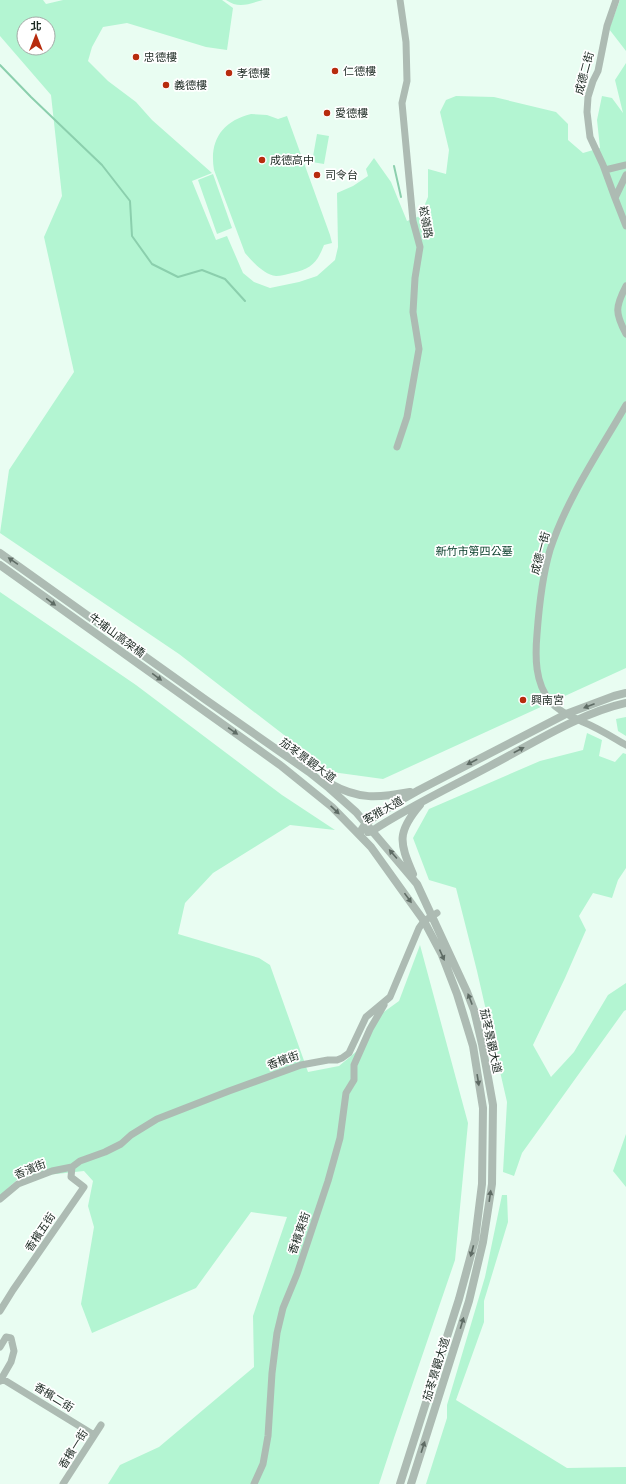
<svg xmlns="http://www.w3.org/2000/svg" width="626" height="1484" viewBox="0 0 626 1484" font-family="'IBM Plex Sans','Noto Sans TC',sans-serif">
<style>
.green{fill:#b3f5d2;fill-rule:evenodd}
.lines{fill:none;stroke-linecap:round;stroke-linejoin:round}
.stream{stroke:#8bcfad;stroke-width:2}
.minor{stroke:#adbbb3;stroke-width:7}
.tertiary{stroke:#adbbb3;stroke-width:8}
.oneway{fill:#5e6b64}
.poi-dot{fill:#b72c0e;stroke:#fff;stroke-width:1.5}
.labels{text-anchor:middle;stroke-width:3.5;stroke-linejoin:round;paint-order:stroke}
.poi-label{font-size:11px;fill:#1d2a23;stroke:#fff;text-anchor:start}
.street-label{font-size:11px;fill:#1d2a23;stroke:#fff}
.park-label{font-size:11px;fill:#003924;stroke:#fff}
</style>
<rect width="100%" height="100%" fill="#e9fdf2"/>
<path class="green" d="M0 0H43L46 4 63 0H222L233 8 227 50 206 47 127 23 103 27 92 47 88 61 108 81 136 102 152 120 212 173 192 181 216 240 227 236 243 273 254 282 270 288 299 282 317 276 335 260 338 247 337 193 353 186 368 176 366 169 374 158 391 182 407 221 420 216 428 197V169L446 174 449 150 440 112 446 100 456 96 494 97 556 112 568 124V140L583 153 600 148 597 120 602 96 612 98 623 113 615 80 626 63V668L383 779 332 772 179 654 0 533 9 470 74 372 44 237 62 196 51 95 0 36ZM24 24H48V48H24Z
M226 0H263C248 4 239 9 226 0Z
M620 0H626V51L609 29Z
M251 114 267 115 278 119 287 116 330 235 332 243 324 245C317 263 311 269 292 273 287 274 281 276 276 276 264 275 252 261 245 253L214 170C209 141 222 121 251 114Z
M317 134 329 136 324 164 312 162Z
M213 174 232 228 217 234 198 180Z
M0 592 136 685 282 795 335 830 290 825 213 873 185 903 178 934 259 958 270 965 308 1072 339 1066 357 1051 370 1022 399 1001 420 945 468 1123 455 1260 394 1438 379 1484H108L120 1465 159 1447 254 1367 253 1316 287 1217 251 1212 196 1288 92 1333 81 1304 94 1227 88 1206 93 1181 84 1171 19 1178 8 1188 0 1199Z
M626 717V736L618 731 616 719Z
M587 733 602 740 599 756 615 762 623 753 626 754V868L618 880 612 898 593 893 579 916 586 930 565 978 533 1045 551 1077 574 1052 608 995 626 983V1010L624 1011 522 1153 514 1176 503 1172 507 1102 477 971 456 888 429 880 413 838 429 809 540 761 583 750Z
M626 1134V1187L613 1171Z
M502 1195H507L508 1222 484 1301V1322L456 1400 567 1468 626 1467V1484H426L447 1418V1405L485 1277Z"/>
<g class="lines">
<path class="stream" d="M0 65 31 97 102 165 130 201 132 236 152 264 178 277 202 270 225 279 245 301
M394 166 401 197"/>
<path class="minor" d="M605 170 626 165
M626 175 615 198 626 226
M615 198 603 165 590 137 587 112 588 97 593 81 598 71 607 26 616 0
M626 286C615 307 615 313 626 334
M626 405C599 452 567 498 550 550 542 577 539 607 537 634 535 657 535 683 550 701 559 712 571 716 583 722 598 728 612 737 626 745
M397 447 407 417 419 349 413 312 415 278 420 247 413 221 402 103 407 81 406 42 400 0
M0 1199 18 1184 52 1171 72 1167 80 1161 105 1152 121 1144 131 1135 157 1119 229 1091 301 1065 328 1060H337L342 1058 349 1053 366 1017 390 997 419 928 424 921 437 913
M0 1311 13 1290 84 1187 71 1177 72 1167
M0 1347 6 1337 11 1338 14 1351 11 1362 0 1381
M1 1378 94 1435
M63 1484 101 1425
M254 1484 263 1464 268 1436 272 1373 277 1333 283 1308 297 1274 328 1181 340 1138 346 1093 354 1080V1065L370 1029 384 1005"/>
<path class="tertiary" d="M0 553 206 700 309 772 329 788 356 812 417 884 467 992 474 1010 482 1044 493 1105 492 1184 483 1242 469 1301 411 1484
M0 565 280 765 332 807 371 847 424 921 442 955 457 994 473 1046 483 1108 482 1184 475 1240 459 1299 400 1484
M329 783C359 800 378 798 410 792
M368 832 372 831C410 806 451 787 490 766 532 744 580 713 626 703
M359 834 366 823 396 803 419 790 566 714 614 696 626 693
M413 874C399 842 397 832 420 805"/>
</g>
<defs><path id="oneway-solid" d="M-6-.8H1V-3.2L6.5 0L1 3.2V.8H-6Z"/></defs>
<g class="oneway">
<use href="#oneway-solid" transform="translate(13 561) rotate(-146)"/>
<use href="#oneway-solid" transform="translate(51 602) rotate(36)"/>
<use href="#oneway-solid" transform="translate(157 677) rotate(36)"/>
<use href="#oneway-solid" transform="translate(589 706) rotate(159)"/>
<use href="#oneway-solid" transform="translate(233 731) rotate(35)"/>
<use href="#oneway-solid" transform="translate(519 750) rotate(-28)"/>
<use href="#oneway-solid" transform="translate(472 762) rotate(153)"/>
<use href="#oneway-solid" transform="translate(335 810) rotate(43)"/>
<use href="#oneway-solid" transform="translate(393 854) rotate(-131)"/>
<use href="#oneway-solid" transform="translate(408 898) rotate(54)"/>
<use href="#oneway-solid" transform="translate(442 955) rotate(66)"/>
<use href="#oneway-solid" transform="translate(470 999) rotate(-111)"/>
<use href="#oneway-solid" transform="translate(478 1080) rotate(81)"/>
<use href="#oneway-solid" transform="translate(490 1196) rotate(-82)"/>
<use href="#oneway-solid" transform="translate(472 1251) rotate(105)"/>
<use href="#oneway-solid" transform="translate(462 1323) rotate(-73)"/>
<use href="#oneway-solid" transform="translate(423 1447) rotate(-72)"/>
</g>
<g class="poi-dot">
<circle cx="136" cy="57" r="4"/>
<circle cx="335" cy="71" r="4"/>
<circle cx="229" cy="73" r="4"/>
<circle cx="166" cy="85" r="4"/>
<circle cx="327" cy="113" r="4"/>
<circle cx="262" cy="160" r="4"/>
<circle cx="317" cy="175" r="4"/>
<circle cx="523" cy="700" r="4"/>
</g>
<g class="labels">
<g class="poi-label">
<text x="144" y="61">忠德樓</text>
<text x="343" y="75">仁德樓</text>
<text x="237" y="77">孝德樓</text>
<text x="174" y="89">義德樓</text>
<text x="335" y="117">愛德樓</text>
<text x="270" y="164">成德高中</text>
<text x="325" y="179">司令台</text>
<text x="531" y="704">興南宮</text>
</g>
<g class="street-label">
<text transform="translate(584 73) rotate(-75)" y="4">成德二街</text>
<text transform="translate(426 222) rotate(80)" y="4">崧嶺路</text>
<text transform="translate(540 553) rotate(-75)" y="4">成德一街</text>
<text transform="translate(117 635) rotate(36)" y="4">牛埔山高架橋</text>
<text transform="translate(308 760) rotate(36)" y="4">茄苳景觀大道</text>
<text transform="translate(383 810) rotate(-29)" y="4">客雅大道</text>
<text transform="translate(491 1041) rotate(78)" y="4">茄苳景觀大道</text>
<text transform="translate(283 1060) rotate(-19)" y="4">香檳街</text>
<text transform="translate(30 1169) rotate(-22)" y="4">香濱街</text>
<text transform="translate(40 1232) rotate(-56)" y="4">香檳五街</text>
<text transform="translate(299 1233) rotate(-71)" y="4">香檳東街</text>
<text transform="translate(436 1369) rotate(-73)" y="4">茄苳景觀大道</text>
<text transform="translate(54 1397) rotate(32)" y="4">香檳二街</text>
<text transform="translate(73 1449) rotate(-58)" y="4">香檳一街</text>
</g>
<g class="park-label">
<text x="474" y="555">新竹市第四公墓</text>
</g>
</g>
<g transform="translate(36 36)"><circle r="19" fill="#ffffff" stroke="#a5aaa7"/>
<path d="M0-3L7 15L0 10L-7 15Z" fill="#b72c0e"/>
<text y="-6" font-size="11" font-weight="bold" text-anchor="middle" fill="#1d2a23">北</text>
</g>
</svg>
